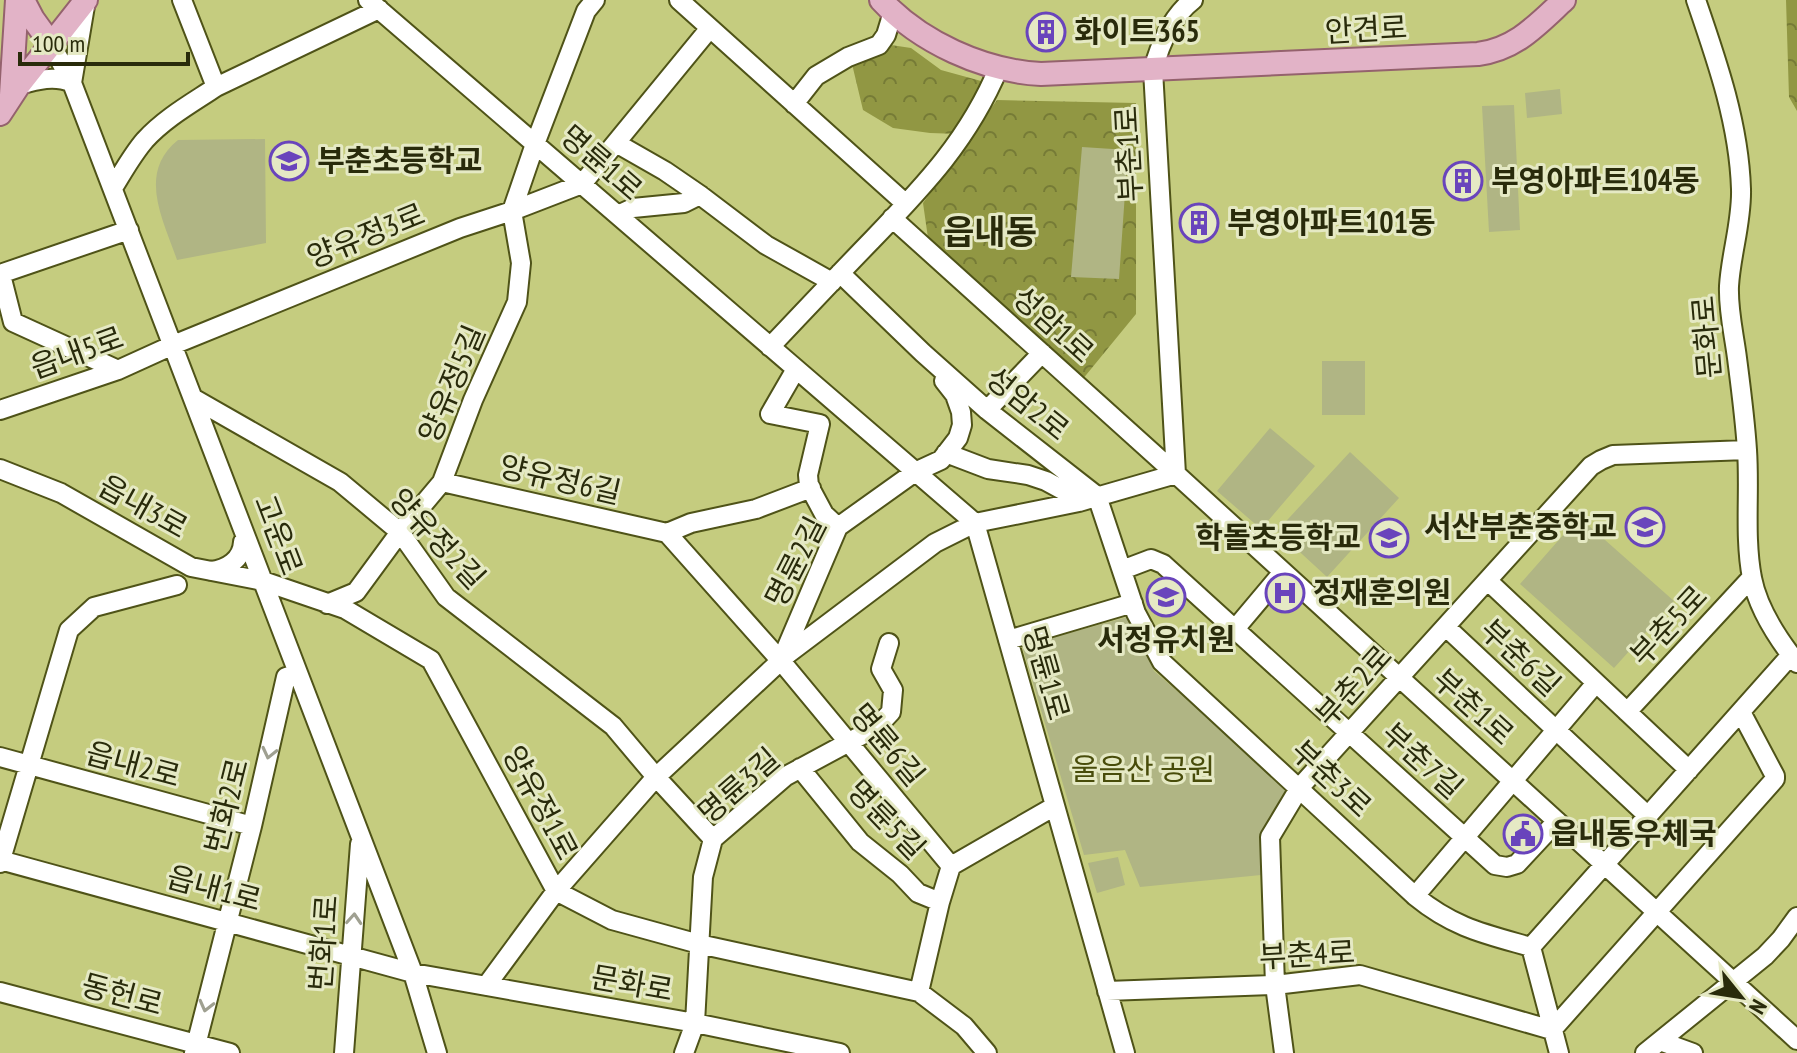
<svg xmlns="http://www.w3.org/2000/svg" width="1797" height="1053" viewBox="0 0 1797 1053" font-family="'PT Sans Narrow','Noto Sans KR',sans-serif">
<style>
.forest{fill:url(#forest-crowns)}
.park{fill:#b0b584}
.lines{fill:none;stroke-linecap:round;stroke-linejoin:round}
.minor-casing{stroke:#4f5318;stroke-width:22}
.major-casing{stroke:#94626d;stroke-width:26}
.minor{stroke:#fff;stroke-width:18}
.major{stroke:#e2b3c7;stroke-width:22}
.oneway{stroke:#9fa091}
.labels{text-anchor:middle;stroke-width:6;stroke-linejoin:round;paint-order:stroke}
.street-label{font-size:30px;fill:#292b0b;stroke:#e5e9c4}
.poi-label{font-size:30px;font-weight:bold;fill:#292b0b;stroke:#e5e9c4;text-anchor:start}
.park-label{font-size:30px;fill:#484c0a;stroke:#e5e9c4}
.quarter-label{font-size:34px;font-weight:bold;fill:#292b0b;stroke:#e5e9c4}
</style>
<defs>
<pattern id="forest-crowns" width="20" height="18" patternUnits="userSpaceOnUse" patternTransform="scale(2)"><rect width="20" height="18" fill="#919743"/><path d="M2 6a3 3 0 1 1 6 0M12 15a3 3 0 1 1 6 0" fill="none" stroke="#767b36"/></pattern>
</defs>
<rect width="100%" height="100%" fill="#c5cc7f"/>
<path class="forest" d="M1786 0H1797V111L1789 97Z
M891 45 911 48 941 70 992 84 959 134 930 133 893 128 863 110 852 64Z
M997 100 1136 103V314L1082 380 928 238 923 203Z"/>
<path class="park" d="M1560 89 1562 114 1527 118 1525 93Z
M1514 105 1520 230 1489 232 1482 106Z
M265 139 266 243 177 260C163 219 137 173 178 140Z
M1082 147 1128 150 1119 279 1071 277Z
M1322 361H1365V415H1322Z
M1270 428 1315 466 1261 529 1217 491Z
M1350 452 1399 498 1327 577 1277 531Z
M1579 517 1674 601 1614 668 1520 584Z
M1131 616 1154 671 1294 792 1269 831 1261 875 1140 887 1125 850 1084 855 1022 646Z
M1118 857 1125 885 1097 893 1088 863Z"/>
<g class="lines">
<g class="minor-casing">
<path id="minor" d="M182 0 216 87
M368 0 975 523 1125 1053
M679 0 906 204
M1696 0C1717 61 1739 124 1741 189 1742 222 1731 253 1729 286 1728 311 1734 334 1737 358 1741 389 1745 419 1747 450 1750 492 1744 536 1752 578 1758 609 1778 639 1797 663
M51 44 72 83 413 973 437 1053
M72 83 86 0
M19 85C37 80 55 75 72 83
M794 104 816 76 848 57 879 45 886 35 893 12
M616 143 665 171 700 195 766 245 832 282
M113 188C123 172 132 155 145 140 165 118 192 103 216 87L379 9
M618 215 633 208 684 203 700 195
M892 218 1176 474 1797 1040
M840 273 923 353 987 410 1097 496 1136 613 1162 662 1415 896C1454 928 1485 934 1531 947L1791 655
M0 274 129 230
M1 275 13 322
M13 322 118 370
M770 347C804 311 838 275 872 240 925 185 969 139 999 67
M796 369 770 414 820 424 808 475 809 486 824 514 838 527
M193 398 340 482 400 532 446 597 613 726 656 777 713 839
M0 410 118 370 173 345 460 228 512 211 582 184 710 28
M987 410 1042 353
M946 453 988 469 1028 475 1046 481 1070 494 1079 502
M0 469 61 493 191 567 263 581 345 609 431 660 556 891 612 920 699 944 919 992 964 1026 987 1053
M1176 474 1153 70C1160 44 1172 16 1193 0
M442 482 667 533 781 661 951 866
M667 533 691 523 756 509 811 488
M1122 570 1151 559 1163 564 1495 865 1507 867 1517 864 1557 821
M211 571C227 569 242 560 243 542L247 540
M1488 581 1689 770
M327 604 356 592 400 532 442 482 473 400 517 302 521 263 512 211 535 144 586 11 595 0
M1446 627 1648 816
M1235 629 1283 572
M1008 640 1133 603
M783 656 838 527 915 472 941 460 958 438 962 425 961 412 955 395 944 381
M1627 712 1752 577
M0 757 252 826
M800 768 860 842 900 874 918 893 940 902
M0 860 413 973 695 1023 840 1053
M0 863 69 630 94 607 177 585
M1415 896 1596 683
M1531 947 1559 1053
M486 986 556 891 656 777 789 653 935 543 975 523 1079 502 1176 474
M1107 991 1275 985 1360 975 1552 1030 1775 779V776L1741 712
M0 992 230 1053
M919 992 940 902 951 866 1055 806
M1660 1041 1693 1053
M194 1053 252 826 286 677 298 673
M344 1053 360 844
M684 1053 695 1023 703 877 713 839 786 776 877 727 891 712 893 690 881 669 889 643
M1284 1053 1275 985 1270 837 1300 787 1591 466 1601 460 1613 455 1747 450
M1645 1053 1765 956 1781 939 1797 917"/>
</g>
<g class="major-casing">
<path id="major" d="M23 0 33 19 51 44
M881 0C920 42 983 71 1041 74L1478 54C1516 49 1537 25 1564 0
M11 95 17 0
M0 114 19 85 86 0"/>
</g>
<use href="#minor" class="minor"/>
<use href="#major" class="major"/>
</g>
<defs><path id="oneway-chevron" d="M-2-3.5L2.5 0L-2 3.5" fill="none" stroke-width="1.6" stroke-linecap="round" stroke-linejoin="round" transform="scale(2)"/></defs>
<g class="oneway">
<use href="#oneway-chevron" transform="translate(269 753) rotate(103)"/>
<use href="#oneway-chevron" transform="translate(354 919) rotate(-86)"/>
<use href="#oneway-chevron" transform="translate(206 1006) rotate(104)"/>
</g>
<defs>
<g id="building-ring" transform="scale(2)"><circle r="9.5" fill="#e5e9c4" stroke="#6944bc" stroke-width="1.5"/><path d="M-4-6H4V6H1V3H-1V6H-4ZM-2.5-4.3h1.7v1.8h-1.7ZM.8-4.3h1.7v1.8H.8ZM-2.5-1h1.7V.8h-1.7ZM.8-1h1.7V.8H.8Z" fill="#6944bc"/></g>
<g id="school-ring" transform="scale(2)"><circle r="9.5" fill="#e5e9c4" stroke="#6944bc" stroke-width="1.5"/><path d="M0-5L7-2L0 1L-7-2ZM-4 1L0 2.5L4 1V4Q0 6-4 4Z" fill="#6944bc"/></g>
<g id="hospital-ring" transform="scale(2)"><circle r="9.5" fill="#e5e9c4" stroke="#6944bc" stroke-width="1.5"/><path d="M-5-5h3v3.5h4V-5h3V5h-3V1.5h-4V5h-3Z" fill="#6944bc"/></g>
<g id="civic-ring" transform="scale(2)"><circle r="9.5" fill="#e5e9c4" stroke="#6944bc" stroke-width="1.5"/><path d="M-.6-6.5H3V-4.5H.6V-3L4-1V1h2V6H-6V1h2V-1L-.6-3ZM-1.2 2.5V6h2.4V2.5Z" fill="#6944bc"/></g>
</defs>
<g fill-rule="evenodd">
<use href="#building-ring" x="1046" y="32"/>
<use href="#school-ring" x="289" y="161"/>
<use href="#building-ring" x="1463" y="181"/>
<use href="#building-ring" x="1199" y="223"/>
<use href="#school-ring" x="1645" y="527"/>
<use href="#school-ring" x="1389" y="538"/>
<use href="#hospital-ring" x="1285" y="593"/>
<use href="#school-ring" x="1166" y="597"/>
<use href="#civic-ring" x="1523" y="834"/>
</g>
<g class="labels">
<g class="street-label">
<text transform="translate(1366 30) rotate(-3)" y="10">안견로</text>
<text transform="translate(1129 154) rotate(-93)" y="10">부춘1로</text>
<text transform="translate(601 163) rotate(41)" y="10">명륜1로</text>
<text transform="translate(366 236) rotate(-22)" y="10">양유정3로</text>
<text transform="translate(1053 325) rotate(42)" y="10">성암1로</text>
<text transform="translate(1707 337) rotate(-95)" y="10">문화로</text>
<text transform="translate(77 353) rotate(-20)" y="10">읍내5로</text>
<text transform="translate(452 384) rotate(-67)" y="10">양유정5길</text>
<text transform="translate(1027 404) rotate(39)" y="10">성암2로</text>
<text transform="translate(560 480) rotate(13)" y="10">양유정6길</text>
<text transform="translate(143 507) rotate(29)" y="10">읍내3로</text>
<text transform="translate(278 535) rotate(69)" y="10">고운로</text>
<text transform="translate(437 539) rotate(47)" y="10">양유정2길</text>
<text transform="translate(796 562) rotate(-63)" y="10">명륜2길</text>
<text transform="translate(1669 626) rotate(-47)" y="10">부춘5로</text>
<text transform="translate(1520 658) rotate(43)" y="10">부춘6길</text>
<text transform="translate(1046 673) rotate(74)" y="10">명륜1로</text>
<text transform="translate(1354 686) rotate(-48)" y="10">부춘2로</text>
<text transform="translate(1473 707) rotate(42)" y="10">부춘1로</text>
<text transform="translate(887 745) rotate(50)" y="10">명륜6길</text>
<text transform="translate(1422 761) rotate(42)" y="10">부춘7길</text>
<text transform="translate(133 765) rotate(15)" y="10">읍내2로</text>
<text transform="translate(1331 779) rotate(43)" y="10">부춘3로</text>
<text transform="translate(739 786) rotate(-41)" y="10">명륜3길</text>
<text transform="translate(540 803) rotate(62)" y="10">양유정1로</text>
<text transform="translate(227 806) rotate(-76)" y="10">번화2로</text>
<text transform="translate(886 820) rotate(46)" y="10">명륜5길</text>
<text transform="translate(214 889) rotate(15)" y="10">읍내1로</text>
<text transform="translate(324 943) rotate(-86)" y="10">번화1로</text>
<text transform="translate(1307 955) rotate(-3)" y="10">부춘4로</text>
<text transform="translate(632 984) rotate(10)" y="10">문화로</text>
<text transform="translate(122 995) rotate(15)" y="10">동헌로</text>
</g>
<g class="poi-label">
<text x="1074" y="42">화이트365</text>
<text x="317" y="171">부춘초등학교</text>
<text x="1491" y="191">부영아파트104동</text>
<text x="1227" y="233">부영아파트101동</text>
<text x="1617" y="537" text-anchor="end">서산부춘중학교</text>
<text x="1361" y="548" text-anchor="end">학돌초등학교</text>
<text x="1313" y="603">정재훈의원</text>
<text x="1166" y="650" text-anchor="middle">서정유치원</text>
<text x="1551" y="844">읍내동우체국</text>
</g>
<g class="park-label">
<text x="1143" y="780">울음산 공원</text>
</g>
<g class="quarter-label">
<text x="990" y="244">읍내동</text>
</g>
</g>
<g transform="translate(1741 997) rotate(120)" stroke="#e5e9c4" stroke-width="6" paint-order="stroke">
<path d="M0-6L14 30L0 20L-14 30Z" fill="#292b0b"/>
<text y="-12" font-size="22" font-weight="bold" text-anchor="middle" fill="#292b0b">N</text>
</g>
<path d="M20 52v12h168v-12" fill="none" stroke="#292b0b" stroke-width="4"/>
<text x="32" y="52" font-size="24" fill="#292b0b" stroke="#e5e9c4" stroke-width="6" paint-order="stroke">100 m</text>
</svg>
